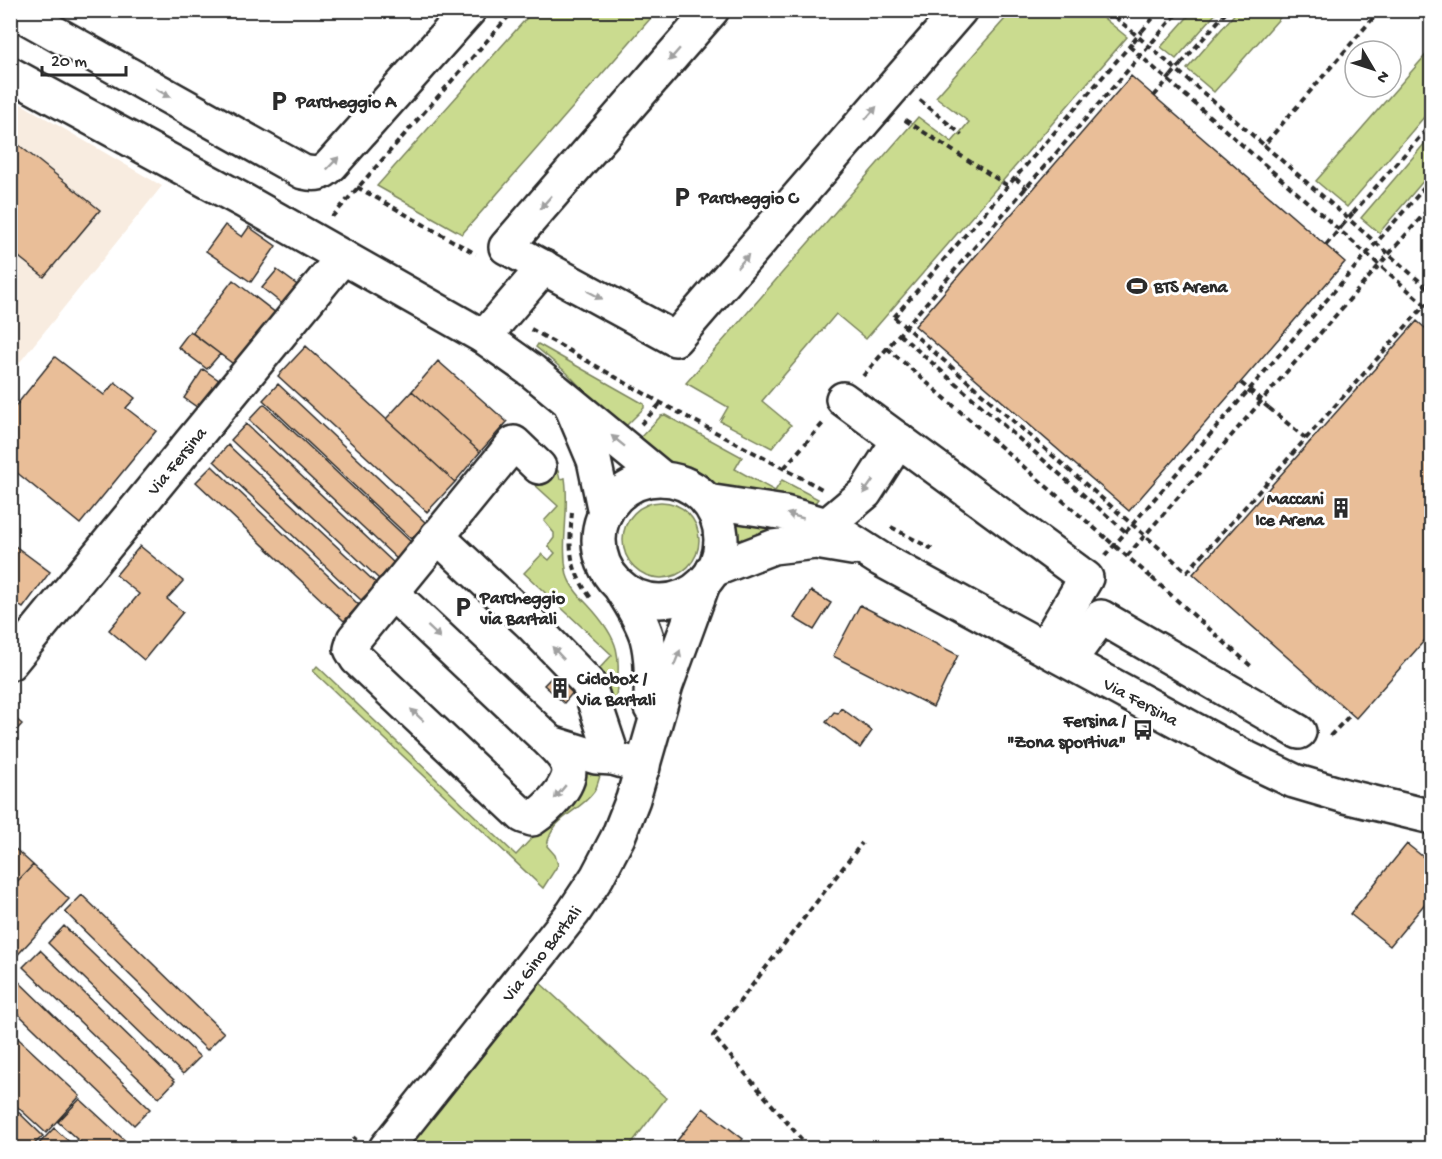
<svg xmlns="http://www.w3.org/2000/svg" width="1442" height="1159" viewBox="0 0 1442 1159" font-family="'Gochi Hand',sans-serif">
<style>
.built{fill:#f8ece0}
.green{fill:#cadb8f;stroke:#7a835d;stroke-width:1.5}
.building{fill:#e9be98;stroke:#2b2b2b;stroke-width:1.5}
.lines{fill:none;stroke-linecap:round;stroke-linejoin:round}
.minor-casing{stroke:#2b2b2b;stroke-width:38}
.path{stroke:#2b2b2b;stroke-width:4;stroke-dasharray:6 4.5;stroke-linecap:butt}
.minor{stroke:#fff;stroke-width:33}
.path-bridge{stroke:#2b2b2b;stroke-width:4;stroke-dasharray:6 4.5;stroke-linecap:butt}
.oneway{fill:#a0a0a0}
.labels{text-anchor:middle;stroke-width:6;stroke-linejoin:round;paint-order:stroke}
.poi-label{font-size:18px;font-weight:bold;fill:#2b2b2b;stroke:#fff;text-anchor:start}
.street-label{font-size:18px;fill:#2b2b2b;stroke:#fff}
</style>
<rect width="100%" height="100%" fill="#fff"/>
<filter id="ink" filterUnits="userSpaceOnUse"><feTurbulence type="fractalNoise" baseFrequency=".0167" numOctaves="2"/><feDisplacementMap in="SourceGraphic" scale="12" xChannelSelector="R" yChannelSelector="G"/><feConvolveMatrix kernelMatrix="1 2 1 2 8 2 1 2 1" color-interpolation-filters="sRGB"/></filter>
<g filter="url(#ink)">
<path class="built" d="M11 98 162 186 11 373Z"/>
<path class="green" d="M1238 10 1286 11 1214 92 1187 69Z
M533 11H657L462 234 377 186Z
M1012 11H1095L1127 37 866 339 836 314 762 401 791 425 772 448 720 421 728 407 686 383 918 117 952 142 969 122 936 97Z
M1193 11H1218L1176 59 1161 47Z
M1431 49V109L1347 207 1316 181Z
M1431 136V172L1379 233 1361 218Z
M538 344 644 404V408L622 430 567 373 536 347Z
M665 415 742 457 735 469 775 491 782 480 818 499 814 504 722 491 695 473 668 464 635 443 661 416Z
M553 466 558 471 560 479 565 478C570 511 560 542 567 575 570 586 580 597 588 605 624 644 620 657 615 707L598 670 612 655 524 573 542 554 549 560 555 553 548 546 554 538V533L544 521 558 506 535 485Z
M623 540a38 38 0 1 1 76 0a38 38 0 1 1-76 0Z
M736 521 785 530 738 547Z
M317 666 516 855 576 791 580 768 600 776C598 781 597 789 593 793 578 813 552 816 547 846L555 855 558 865 543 888 313 671Z
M539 982 666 1098 628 1148H408Z"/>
<path class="building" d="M1131 76 1345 262 1129 511 915 326Z
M10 138 100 210 44 277 10 250Z
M225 225 242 237 249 227 276 246 251 282 206 251Z
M277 270 300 287 285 306 262 288Z
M233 280 281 317 240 369 192 333Z
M1417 321 1432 334V632L1356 718 1193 574Z
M190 331 220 354 207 369 178 347Z
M306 346 455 482 427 512 278 376Z
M55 357 104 395 115 382 135 398 126 408 156 431 80 524 10 467V413Z
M438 361 507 422 480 452 412 391Z
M203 369 223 383 204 412 184 398Z
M278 384 426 523 411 539 263 400Z
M412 391 480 452 455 482 386 419Z
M264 404 412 543 397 559 249 420Z
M246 424 394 563 379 579 231 440Z
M228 445 377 584 361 600 214 461Z
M212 466 359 605 344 621 196 482Z
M11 543 50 572 23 608 10 599Z
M140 546 183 581 167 599 183 612 144 660 109 630 139 594 116 575Z
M811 591 831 603 814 630 794 618Z
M860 605 958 655 933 707 833 656Z
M556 673 575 690 564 703 544 685Z
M841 708 872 731 860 748 826 722 834 712 838 713Z
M10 714 22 724 10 737Z
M1407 844 1432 864V895L1390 946 1350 914Z
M12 846 33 865 10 889V847Z
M33 865 69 899 10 963V889Z
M82 895 224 1033 207 1050 65 912Z
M64 926 200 1057 183 1074 48 943Z
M40 950 175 1081 159 1098 23 967Z
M14 977 150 1109 134 1125 10 1006V981Z
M10 1031 80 1096 46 1133 10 1100Z
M80 1099 133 1148H87L58 1122Z
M10 1104 43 1136 30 1148H10Z
M703 1108 743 1139 736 1148H668L674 1141 676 1142Z
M54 1128 76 1148H35Z"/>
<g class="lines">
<g class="minor-casing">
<g id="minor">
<path d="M24 10 26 17 303 172C316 175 322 174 331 165L469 10"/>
<path d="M712 10 506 247 675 339 960 10"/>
<path d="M10 74 244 201 484 337 532 371 663 479"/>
<path d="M484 337 544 267"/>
<path d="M843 399 1086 578 1045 647"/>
<path d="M572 408 594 460 605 513"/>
<path d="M539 467 514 443 354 639 351 649 357 659 523 816 532 819C546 810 574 784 568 766 566 758 557 749 551 743"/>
<circle cx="660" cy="540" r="61"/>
<path id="s1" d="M707 501 785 513 827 525 880 559 1246 758 1294 781 1345 796 1432 817"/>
<path d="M827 525 865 493 899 440"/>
<path d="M437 536 531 624 588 683 613 758"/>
<path d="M713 570 773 547 816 542 852 548"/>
<path d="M621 588C630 603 642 620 647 638 653 660 651 685 651 708"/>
<path d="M391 592 551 743 596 757 613 758 643 767"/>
<path d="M1069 661 1101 617 1299 732"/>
<path id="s2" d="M10 663 343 257"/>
<path id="s3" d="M386 1148 573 913 597 877 618 837 633 799 666 685 703 584"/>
</g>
</g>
<path class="path" d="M1107 10 1264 145
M1142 31 1160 10
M1129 46 1432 311
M1181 64 1228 10
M1154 96 1171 76
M920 100 962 135
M905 120 1008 186
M1432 179 1376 243 1432 292
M357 187 476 254
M1353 213 1432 123
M332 217 514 10
M1326 245 1342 226
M1396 246 1432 205
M894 317 1133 42
M531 329 661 403 824 490
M899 334 1126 532
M887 348 1107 539
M863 376 1180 10
M972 385 1068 469
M1248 391 1269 408
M641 424 661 403
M784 468 825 421
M572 512C569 548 568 567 591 598
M891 527 932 549
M1105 556 1376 243 1264 145 1380 10
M1127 556 1382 262
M1171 558 1187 572 1425 305
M1152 578 1252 667
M1330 736 1351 714
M347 1148 356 1137
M809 1148 713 1036 862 843"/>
<use href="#minor" class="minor"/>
<path class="path-bridge" d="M1133 42 1142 31
M1171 76 1181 64
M1015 178 1031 192
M1342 226 1353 213
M1382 262 1396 246
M894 317 972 385
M1241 383 1262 400
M1269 408 1310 442
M1068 469 1171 558
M1107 539 1152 578"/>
</g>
<defs><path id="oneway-solid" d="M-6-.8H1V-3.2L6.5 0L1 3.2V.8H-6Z" transform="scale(1.5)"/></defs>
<g class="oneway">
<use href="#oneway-solid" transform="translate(674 55) rotate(131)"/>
<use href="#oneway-solid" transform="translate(163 93) rotate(29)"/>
<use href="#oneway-solid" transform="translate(871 113) rotate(-49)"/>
<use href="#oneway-solid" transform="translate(333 163) rotate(-46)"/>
<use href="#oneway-solid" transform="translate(546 202) rotate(131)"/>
<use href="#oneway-solid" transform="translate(743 261) rotate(-49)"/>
<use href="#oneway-solid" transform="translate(595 295) rotate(28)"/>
<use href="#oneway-solid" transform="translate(618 441) rotate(-141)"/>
<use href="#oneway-solid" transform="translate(868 487) rotate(125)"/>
<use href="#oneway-solid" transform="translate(795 516) rotate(-164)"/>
<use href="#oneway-solid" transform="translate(434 632) rotate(43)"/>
<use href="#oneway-solid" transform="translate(558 653) rotate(-133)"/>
<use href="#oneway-solid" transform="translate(677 658) rotate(-68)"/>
<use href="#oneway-solid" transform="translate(417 715) rotate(-137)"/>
<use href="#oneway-solid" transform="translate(560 792) rotate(130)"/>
</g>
</g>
<defs>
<g id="parking-bare" transform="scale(1.62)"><path d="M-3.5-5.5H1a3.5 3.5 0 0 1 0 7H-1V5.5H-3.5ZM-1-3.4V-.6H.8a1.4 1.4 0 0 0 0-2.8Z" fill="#2b2b2b" stroke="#fff" stroke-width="2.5" paint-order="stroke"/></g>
<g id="stadium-bare" transform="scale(1.62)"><path d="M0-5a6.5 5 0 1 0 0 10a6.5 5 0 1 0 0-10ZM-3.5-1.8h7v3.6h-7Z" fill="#2b2b2b" stroke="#fff" stroke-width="2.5" paint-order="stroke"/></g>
<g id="building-bare" transform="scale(1.62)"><path d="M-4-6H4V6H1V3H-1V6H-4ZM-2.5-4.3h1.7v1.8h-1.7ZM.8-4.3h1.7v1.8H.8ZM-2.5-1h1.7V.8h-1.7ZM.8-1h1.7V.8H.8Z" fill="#2b2b2b" stroke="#fff" stroke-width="2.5" paint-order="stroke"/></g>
<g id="bus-bare" transform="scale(1.62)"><path d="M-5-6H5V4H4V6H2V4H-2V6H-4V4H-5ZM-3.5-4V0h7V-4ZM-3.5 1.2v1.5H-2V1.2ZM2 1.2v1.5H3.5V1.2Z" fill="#2b2b2b" stroke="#fff" stroke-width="2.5" paint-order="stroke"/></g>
</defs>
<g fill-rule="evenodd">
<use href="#parking-bare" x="279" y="101"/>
<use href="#parking-bare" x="682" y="197"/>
<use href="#stadium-bare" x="1137" y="286"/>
<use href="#building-bare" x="1341" y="508"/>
<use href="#parking-bare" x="463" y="607"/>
<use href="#building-bare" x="560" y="688"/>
<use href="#bus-bare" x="1143" y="730"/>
</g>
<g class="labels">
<g class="poi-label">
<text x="296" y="107">Parcheggio A</text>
<text x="699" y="203">Parcheggio C</text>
<text x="1154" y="292">BTS Arena</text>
<text x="1324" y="504" text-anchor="end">Maccani<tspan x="1324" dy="21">Ice Arena</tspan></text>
<text x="480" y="603">Parcheggio<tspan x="480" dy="21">via Bartali</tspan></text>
<text x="577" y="684">Ciclobox /<tspan x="577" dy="21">Via Bartali</tspan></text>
<text x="1126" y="726" text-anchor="end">Fersina /<tspan x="1126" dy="21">"Zona sportiva"</tspan></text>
</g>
<g class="street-label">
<text dy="6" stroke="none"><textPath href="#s2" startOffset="262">Via Fersina</textPath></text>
<text dy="6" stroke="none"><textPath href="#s1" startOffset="483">Via Fersina</textPath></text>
<text dy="6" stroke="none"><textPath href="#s3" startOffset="249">Via Gino Bartali</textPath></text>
</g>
</g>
<rect width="1442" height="1159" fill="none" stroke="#fff" stroke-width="36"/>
<rect x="18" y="18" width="1406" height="1123" fill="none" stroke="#2b2b2b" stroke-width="2" filter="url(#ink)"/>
<g transform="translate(1373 69) rotate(129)"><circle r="28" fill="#ffffff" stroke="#aaaaaa" stroke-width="1.5"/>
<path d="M0-4.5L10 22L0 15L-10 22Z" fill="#2b2b2b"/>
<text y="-9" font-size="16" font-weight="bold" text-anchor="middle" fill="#2b2b2b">N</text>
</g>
<path d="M42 66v9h84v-9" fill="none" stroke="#2b2b2b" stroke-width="3"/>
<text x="51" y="66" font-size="18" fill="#2b2b2b" stroke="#ffffff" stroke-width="4.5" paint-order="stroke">20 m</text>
</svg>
